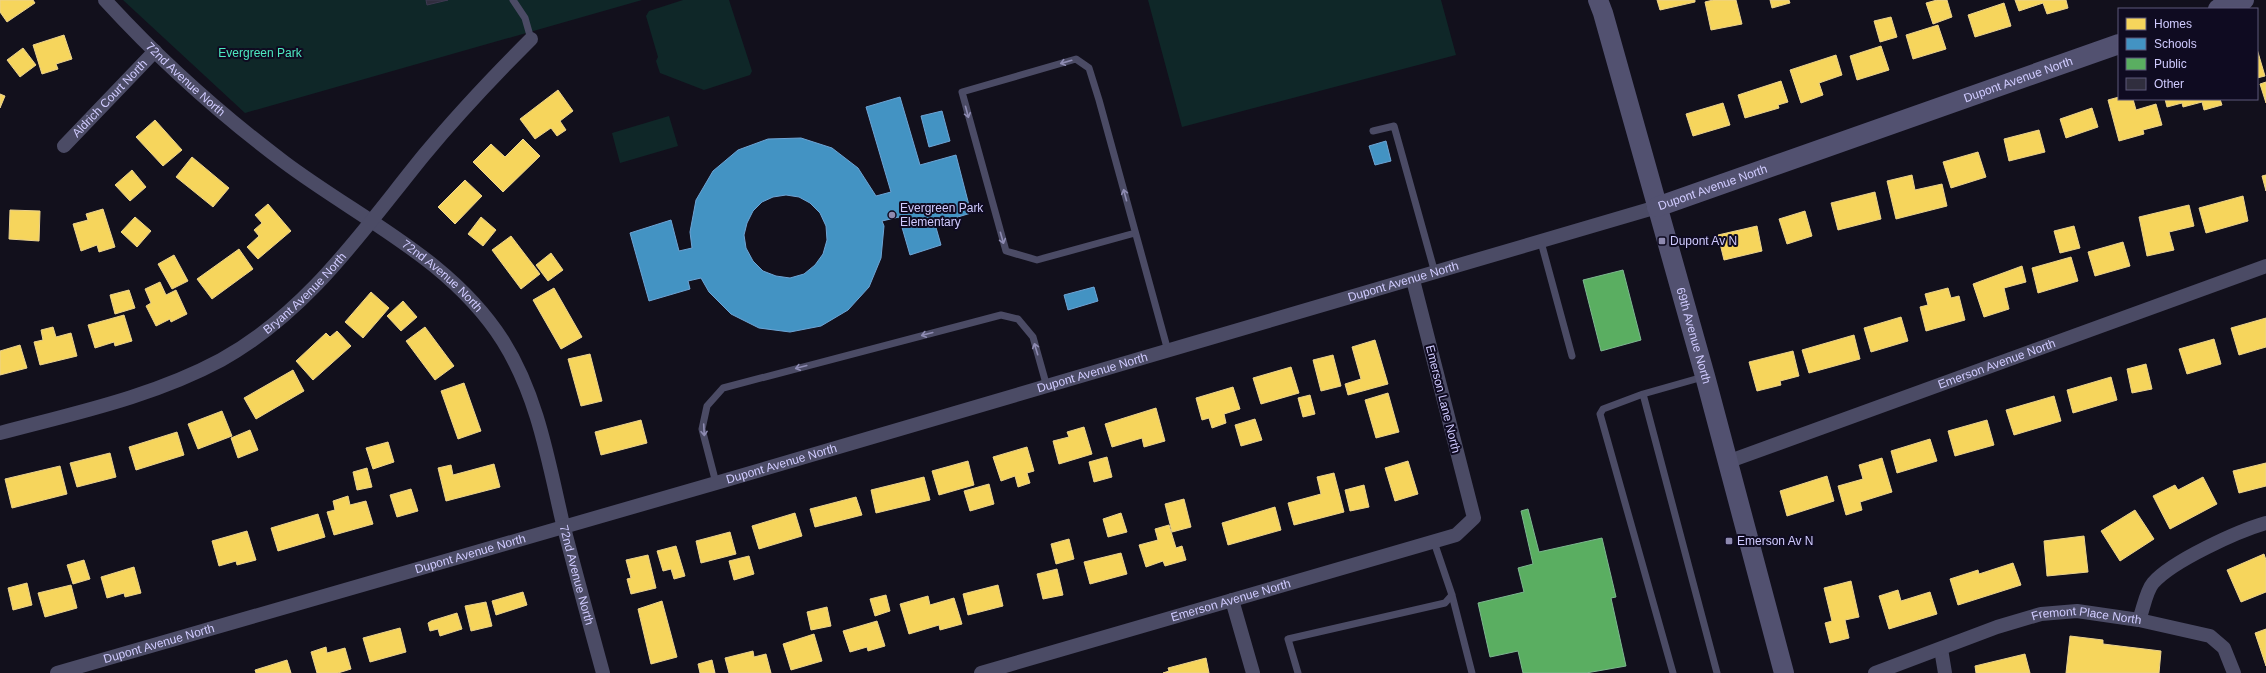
<svg xmlns="http://www.w3.org/2000/svg" width="2266" height="673" viewBox="0 0 2266 673" font-family="Arial,sans-serif">
<style>
.green{fill:#0f2728}
.homes{fill:#f6d55c;stroke:#ebd28d}
.schools{fill:#4393c3;stroke:#6da4d5;fill-rule:evenodd}
.public{fill:#5aae61;stroke:#7db790}
.building{fill:#302e3e;stroke:#3d3951}
.lines{fill:none;stroke-linecap:round;stroke-linejoin:round}
.lane{stroke:#4b4b65;stroke-width:7}
.street{stroke:#4b4b65;stroke-width:14}
.secondary{stroke:#525170;stroke-width:20}
.oneway{stroke:#8e8bb2}
.poi-dot{fill:#8e8ab0;stroke:#0f0b21;stroke-width:1.5}
.labels{text-anchor:middle;stroke-width:4;stroke-linejoin:round;paint-order:stroke}
.park-label{font-size:12px;fill:#4de9c0;stroke:#0f0b21}
.street-label{font-size:12px;fill:#d0cbff;stroke:#0f0b21}
.poi-label{font-size:12px;fill:#d0cbff;stroke:#0f0b21;text-anchor:start}
</style>
<rect width="100%" height="100%" fill="#12101c"/>
<path class="green" d="M123 0H642L245 113Z
M683 0H729L752 71 750 75 704 90 660 73 656 61 658 57 646 16 649 11Z
M1148 0H1441L1456 55 1182 127Z
M669 116 678 146 620 163 612 133Z"/>
<path class="homes" d="M0 0H33L35 3 7 22 0 12Z
M1657 0H1695V2L1660 10Z
M1713 0H1736L1742 24 1711 30 1705 2Z
M1770 0H1789L1790 3 1772 8Z
M1937 0H1947L1952 17 1933 24 1926 3Z
M2015 0H2066L2068 8 2047 14 2043 3 2019 11Z
M2004 3 2011 26 1975 37 1968 15Z
M1891 17 1897 37 1880 42 1874 21Z
M1938 25 1946 49 1913 59 1906 35Z
M64 35 72 59 56 64 58 69 42 74 33 45Z
M1881 46 1889 70 1857 80 1850 56Z
M23 48 36 65 20 77 7 60Z
M2257 49 2265 76 2257 78Z
M1836 55 1842 75 1819 83 1823 95 1801 103 1790 70Z
M1781 81 1788 102 1778 105 1779 108 1745 118 1738 95Z
M2266 82V103L2260 84Z
M558 90 573 111 560 121 566 130 557 136 551 128 535 139 520 119Z
M0 94 5 96 0 108Z
M2119 97V99H2133L2136 110 2156 104 2162 125 2143 130 2144 134 2119 141 2108 100Z
M2165 99H2220L2222 105 2204 110 2202 102 2183 107 2182 103 2167 107Z
M1723 103 1730 125 1693 136 1686 114Z
M2092 108 2098 127 2066 138 2060 119Z
M155 120 182 150 163 166 136 137Z
M2039 130 2045 152 2009 161 2004 139Z
M523 139 540 156 503 192 473 162 491 144 505 157Z
M1978 152 1986 177 1951 188 1943 162Z
M192 157 229 188 213 207 176 177Z
M132 170 146 187 130 201 115 185Z
M1912 175 1915 190 1942 184 1947 206 1896 219 1887 181Z
M2266 175V191L2262 176Z
M465 180 482 196 455 224 438 207Z
M1875 192 1881 219 1838 230 1831 203Z
M2243 196 2248 221 2206 233 2199 208Z
M268 204 291 231 258 259 247 247 259 236 254 230 262 223 255 215Z
M2189 205 2194 226 2169 232 2174 250 2147 256 2139 217Z
M103 209 115 247 99 252 97 245 81 251 73 224 88 220 86 214Z
M10 210 40 211 39 241 9 239Z
M1805 211 1812 236 1787 244 1779 219Z
M135 217 151 231 137 247 121 232Z
M481 217 496 230 483 246 468 234Z
M1757 226 1762 251 1724 260 1718 235Z
M2074 226 2080 248 2060 253 2054 231Z
M511 236 540 274 521 289 492 250Z
M2123 242 2130 266 2095 276 2088 252Z
M239 249 253 269 212 299 197 279Z
M551 253 563 270 548 281 536 265Z
M174 255 188 281 172 289 158 264Z
M2071 257 2078 281 2038 293 2032 268Z
M2022 266 2026 282 2004 288 2009 309 1984 317 1973 284Z
M160 282 166 295 176 290 187 314 171 322 170 319 156 326 146 306 151 303 145 289Z
M554 288 582 337 561 349 533 300Z
M1948 288 1951 298 1959 296 1965 320 1926 331 1920 307 1928 305 1925 294Z
M129 290 135 308 115 314 110 295Z
M371 292 389 308 363 338 345 322Z
M403 301 417 317 401 331 387 316Z
M124 315 132 341 115 346 114 342 95 348 88 325Z
M1901 317 1908 341 1871 352 1864 328Z
M2266 318V347L2239 355 2231 328Z
M53 327 56 337 71 333 77 356 40 365 34 342 43 340 41 330Z
M425 327 454 366 435 380 406 341Z
M337 331 351 346 313 380 296 361 326 333 330 337Z
M1854 335 1860 359 1809 373 1802 350Z
M2214 339 2221 364 2187 374 2179 349Z
M1375 340 1388 384 1348 395 1345 384 1361 379 1352 347Z
M20 345 27 368 0 375V351Z
M1793 351 1799 376 1780 381 1781 385 1757 391 1749 362Z
M590 354 602 401 581 406 568 359Z
M1333 355 1341 386 1321 391 1313 360Z
M2146 364 2152 389 2132 393 2127 369Z
M1291 367 1299 393 1261 404 1253 378Z
M293 370 304 391 256 419 244 398Z
M2111 377 2117 400 2073 413 2067 390Z
M464 383 481 431 458 439 441 391Z
M1233 387 1240 409 1224 414 1226 423 1212 428 1209 418 1202 420 1196 398Z
M1388 393 1399 432 1376 438 1365 400Z
M1310 395 1315 414 1303 417 1298 398Z
M2054 396 2061 421 2014 435 2006 410Z
M1156 408 1165 441 1144 447 1142 438 1112 447 1105 424Z
M222 411 232 436 198 449 188 424Z
M1255 419 1262 440 1241 446 1235 425Z
M641 420 647 443 601 455 595 432Z
M1987 420 1994 445 1955 456 1948 431Z
M1084 427 1092 454 1059 464 1053 441 1069 437 1067 432Z
M250 430 258 450 238 458 231 438Z
M177 432 184 455 136 470 129 447Z
M1930 439 1937 461 1897 473 1891 451Z
M388 442 394 462 373 469 366 448Z
M1027 447 1034 471 1027 473 1030 483 1018 487 1015 476 1001 481 993 457Z
M110 453 116 477 77 487 70 463Z
M1107 457 1112 477 1094 482 1089 462Z
M1882 458 1892 492 1860 502 1862 510 1846 515 1838 486 1863 479 1859 465Z
M968 461 974 485 939 495 932 471Z
M1408 461 1418 494 1395 501 1385 468Z
M2266 463V486L2239 493 2233 471Z
M494 464 500 487 446 501 438 468 451 465 453 475Z
M60 466 67 494 12 508 5 479Z
M367 468 372 487 357 490 353 472Z
M1334 473 1344 512 1294 525 1288 503 1321 494 1317 477Z
M1827 476 1834 501 1787 516 1780 491Z
M924 477 930 500 876 513 871 490Z
M2203 477 2217 504 2170 529 2153 496 2175 485 2178 490Z
M989 484 994 504 970 511 964 491Z
M1364 485 1369 507 1350 511 1345 490Z
M411 489 418 511 397 517 390 495Z
M348 496 350 505 366 501 373 524 334 535 327 512 335 510 333 501Z
M856 497 862 515 815 527 810 509Z
M1184 499 1191 527 1172 532 1165 504Z
M1275 507 1281 530 1228 545 1222 523Z
M2135 510 2154 539 2120 561 2101 531Z
M795 513 802 536 759 549 752 526Z
M1121 513 1127 532 1108 537 1103 519Z
M318 514 325 537 278 551 271 528Z
M1169 525 1176 548 1182 546 1186 560 1165 566 1163 561 1146 567 1139 545 1158 540 1155 529Z
M247 531 256 560 237 565 236 561 219 566 212 541Z
M730 532 736 554 701 563 696 541Z
M2084 536 2088 572 2047 576 2044 541Z
M1069 539 1074 559 1056 564 1051 544Z
M676 546 685 576 674 579 671 569 663 571 657 551Z
M1121 553 1127 574 1090 584 1084 562Z
M2264 554 2266 560V592L2241 602 2227 570Z
M648 555 656 588 631 594 627 579 631 578 626 560Z
M749 556 754 574 734 580 729 561Z
M84 560 90 579 73 584 67 565Z
M2013 563 2021 585 1958 605 1950 579 1978 570 1979 574Z
M134 567 141 593 125 597 124 593 107 598 101 577Z
M1057 569 1063 595 1043 599 1037 574Z
M1851 581 1859 617 1845 620 1849 638 1830 643 1825 623 1832 621 1824 588Z
M27 583 32 605 13 610 8 588Z
M71 585 77 608 45 617 38 593Z
M998 585 1003 606 968 615 963 594Z
M1898 590 1901 601 1930 592 1937 614 1889 629 1879 596Z
M523 592 527 605 496 615 492 601Z
M886 595 890 611 875 616 870 599Z
M928 596 930 605 954 598 962 624 940 630 939 625 909 634 900 604Z
M662 601 677 657 651 664 638 609Z
M486 602 492 626 471 631 465 606Z
M827 607 831 626 811 630 807 612Z
M457 613 462 629 440 636 438 629 430 631 428 623 431 621Z
M877 621 885 646 868 651 867 647 850 652 843 631Z
M400 628 406 652 370 662 363 638Z
M2266 629V666L2255 633Z
M814 634 822 661 791 670 783 644Z
M2070 636 2103 640V644L2161 651 2159 673H2066Z
M326 647 327 653 345 648 351 669 338 673H317L311 652Z
M753 651 754 657 766 654 771 673H729L725 658Z
M2025 654 2030 673H1976L1975 666Z
M1206 658 1209 673H1163L1169 671 1168 668Z
M287 660 291 673H256L255 670Z
M712 660 715 673H700L698 664Z"/>
<path class="schools" d="M900 97 920 165 956 155 971 213 935 224 941 245 910 255 899 217 882 221 884 226 881 258 869 287 848 310 821 326 790 332 759 328 731 314 709 292 701 278 688 281 690 289 649 301 630 233 671 220 679 251 692 248 690 232 696 200 713 171 738 150 768 139 801 138 832 148 858 168 876 196 891 192 866 107ZM786 195 799 197 810 203 820 213 826 226 827 240 823 254 815 265 804 274 790 278 776 276 763 271 753 261 746 248 744 235 747 223 753 211 762 202 773 197Z
M942 111 950 141 929 147 921 116Z
M1386 141 1391 161 1375 165 1369 146Z
M1094 287 1098 301 1068 310 1064 295Z"/>
<path class="public" d="M1623 270 1641 340 1601 351 1583 280Z
M1528 509 1539 552 1602 538 1616 597 1611 598 1626 666 1586 673H1523L1518 651 1490 657 1478 603 1524 592 1518 568 1533 564 1521 511Z"/>
<path class="building" d="M426 0H448L427 5Z"/>
<g class="lines">
<path class="lane" d="M513 0 525 18 531 39
M1373 131 1394 126 1435 273
M1135 233 1037 260 1006 251 962 92 1076 59 1089 68 1099 100 1168 351
M1541 242 1572 356
M1703 377 1643 394 1717 673
M1643 394 1603 409 1600 414 1673 673
M716 483 702 429 707 406 723 388 1001 315 1018 319 1033 337 1047 387
M1434 542 1452 595 1472 673
M1298 673 1288 639 1445 603 1452 595"/>
<g class="street">
<path id="s1" d="M105 0C159 59 220 114 284 162 360 219 451 259 503 341 537 395 548 459 562 520 575 571 589 622 603 673"/>
<path id="s2" d="M64 146 155 51"/>
<path id="s3" d="M0 433C75 413 152 397 221 360 308 312 363 230 424 155 458 114 494 76 531 39"/>
<path id="s4" d="M1727 462 2266 266"/>
<path d="M1232 600 1253 673"/>
<path d="M2139 620C2143 610 2146 591 2153 583 2172 561 2238 531 2266 523"/>
<path d="M1941 649 1945 673"/>
<path id="s5" d="M57 673 716 483 1657 207"/>
<path id="s6" d="M981 673 1456 535 1474 518 1413 280"/>
<path id="s7" d="M1875 673 1997 627 2041 614 2077 611 2139 620 2210 636 2224 648 2234 673"/>
</g>
<g class="secondary">
<path id="s8" d="M1598 0 1603 13 1705 376 1784 673"/>
<path d="M2218 9 2244 0"/>
<path id="s9" d="M1657 207 2119 44"/>
</g>
</g>
<defs><path id="oneway-shaft" d="M-6 0H5M1.5-3L5.5 0L1.5 3" fill="none" stroke-width="1.6" stroke-linecap="round" stroke-linejoin="round"/></defs>
<g class="oneway">
<use href="#oneway-shaft" transform="translate(1066 62) rotate(164)"/>
<use href="#oneway-shaft" transform="translate(967 112) rotate(75)"/>
<use href="#oneway-shaft" transform="translate(1125 195) rotate(-105)"/>
<use href="#oneway-shaft" transform="translate(1002 238) rotate(74)"/>
<use href="#oneway-shaft" transform="translate(927 334) rotate(165)"/>
<use href="#oneway-shaft" transform="translate(1036 349) rotate(-107)"/>
<use href="#oneway-shaft" transform="translate(801 367) rotate(165)"/>
<use href="#oneway-shaft" transform="translate(704 430) rotate(87)"/>
</g>
<g class="poi-dot">
<circle cx="892" cy="215" r="4"/>
<rect x="1658" y="237" width="8" height="8" rx="2"/>
<rect x="1725" y="537" width="8" height="8" rx="2"/>
</g>
<g class="labels">
<g class="park-label">
<text x="260" y="57">Evergreen Park</text>
</g>
<g class="street-label">
<text dy="4" stroke="none"><textPath href="#s1" startOffset="113">72nd Avenue North</textPath></text>
<text dy="4" stroke="none"><textPath href="#s9" startOffset="383">Dupont Avenue North</textPath></text>
<text dy="4" stroke="none"><textPath href="#s2" startOffset="66">Aldrich Court North</textPath></text>
<text dy="4" stroke="none"><textPath href="#s9" startOffset="59">Dupont Avenue North</textPath></text>
<text dy="4" stroke="none"><textPath href="#s1" startOffset="437">72nd Avenue North</textPath></text>
<text dy="4" stroke="none"><textPath href="#s5" startOffset="1402">Dupont Avenue North</textPath></text>
<text dy="4" stroke="none"><textPath href="#s3" startOffset="341">Bryant Avenue North</textPath></text>
<text dy="4" stroke="none"><textPath href="#s8" startOffset="349">69th Avenue North</textPath></text>
<text dy="4" stroke="none"><textPath href="#s4" startOffset="287">Emerson Avenue North</textPath></text>
<text dy="4" stroke="none"><textPath href="#s5" startOffset="1078">Dupont Avenue North</textPath></text>
<text transform="translate(1443 399) rotate(76)" y="4">Emerson Lane North</text>
<text dy="4" stroke="none"><textPath href="#s5" startOffset="754">Dupont Avenue North</textPath></text>
<text dy="4" stroke="none"><textPath href="#s5" startOffset="430">Dupont Avenue North</textPath></text>
<text dy="4" stroke="none"><textPath href="#s1" startOffset="773">72nd Avenue North</textPath></text>
<text dy="4" stroke="none"><textPath href="#s6" startOffset="260">Emerson Avenue North</textPath></text>
<text dy="4" stroke="none"><textPath href="#s7" startOffset="222">Fremont Place North</textPath></text>
<text dy="4" stroke="none"><textPath href="#s5" startOffset="106">Dupont Avenue North</textPath></text>
</g>
<g class="poi-label">
<text x="900" y="212">Evergreen Park<tspan x="900" dy="14">Elementary</tspan></text>
<text x="1670" y="245">Dupont Av N</text>
<text x="1737" y="545">Emerson Av N</text>
</g>
</g>
<rect x="2118" y="8" width="140" height="92" fill="#0f0b21" stroke="#5c587a"/>
<rect x="2126" y="18" width="20" height="12" fill="#f6d55c" stroke="#5c587a"/>
<text x="2154" y="28" font-size="12" fill="#d0cbff">Homes</text>
<rect x="2126" y="38" width="20" height="12" fill="#4393c3" stroke="#5c587a"/>
<text x="2154" y="48" font-size="12" fill="#d0cbff">Schools</text>
<rect x="2126" y="58" width="20" height="12" fill="#5aae61" stroke="#5c587a"/>
<text x="2154" y="68" font-size="12" fill="#d0cbff">Public</text>
<rect x="2126" y="78" width="20" height="12" fill="#302e3e" stroke="#5c587a"/>
<text x="2154" y="88" font-size="12" fill="#d0cbff">Other</text>
</svg>
